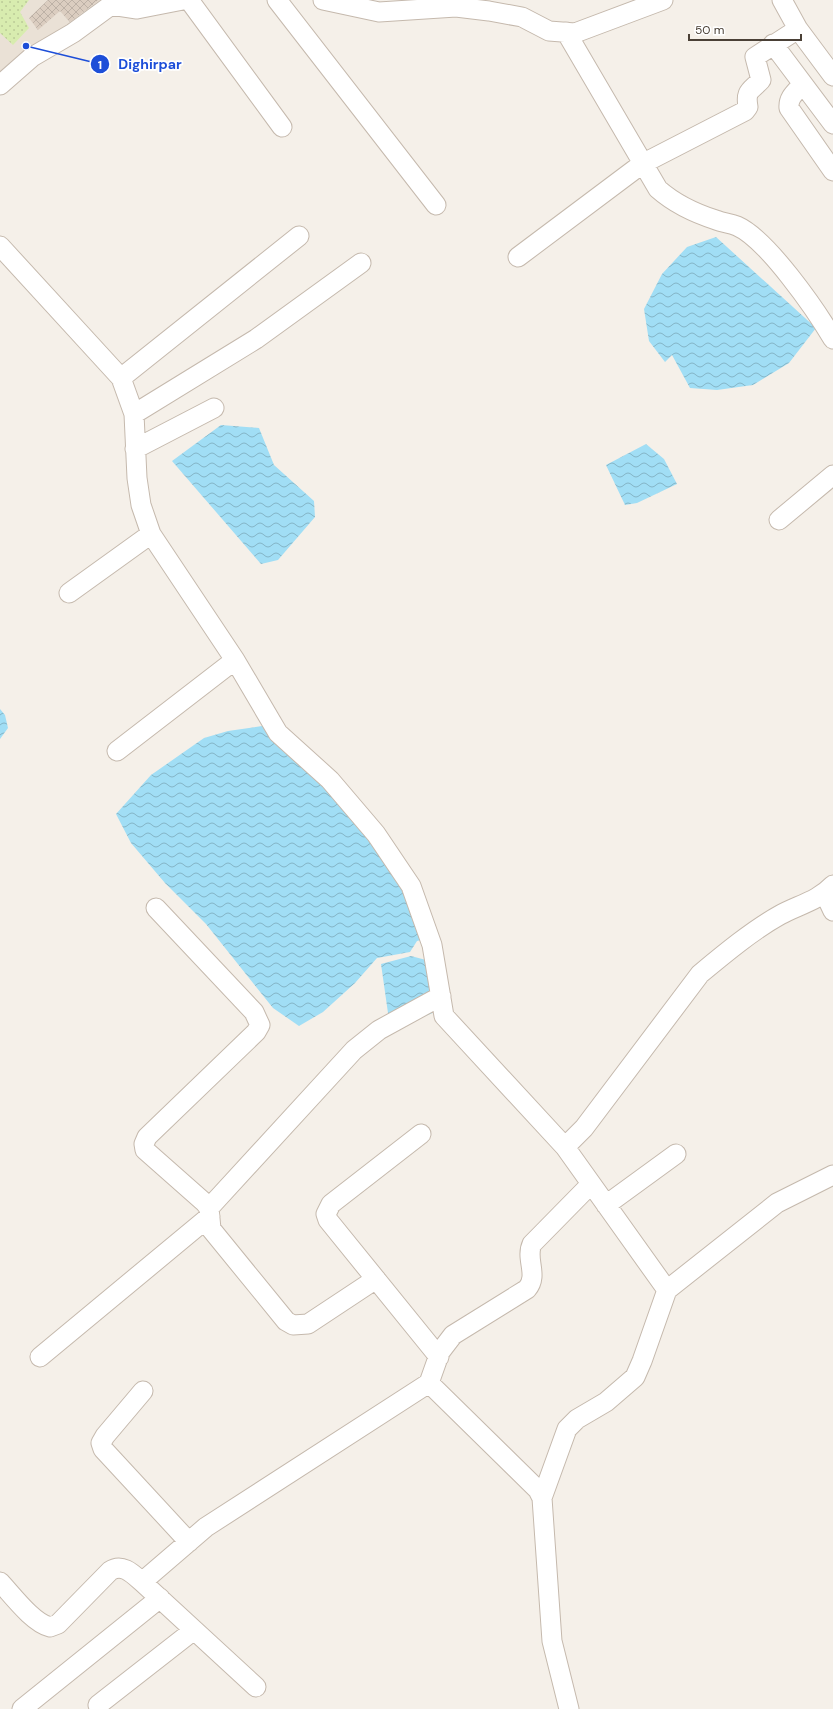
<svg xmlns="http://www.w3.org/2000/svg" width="833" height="1709" viewBox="0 0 833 1709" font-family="'DM Sans',sans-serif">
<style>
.residential{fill:#eae1d6}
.grass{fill:url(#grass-dots)}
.water{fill:url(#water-waves)}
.building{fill:url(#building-cross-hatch)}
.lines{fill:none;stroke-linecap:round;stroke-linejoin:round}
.minor-casing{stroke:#c5b9ad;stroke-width:21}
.minor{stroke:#fff;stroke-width:19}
.leader{fill:none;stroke:#1d4ed8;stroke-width:1.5}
.callout-dot{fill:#1d4ed8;stroke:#fff;stroke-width:1.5}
.mark-label{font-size:12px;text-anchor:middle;font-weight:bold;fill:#fff}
.callout-label{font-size:14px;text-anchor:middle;font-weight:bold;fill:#1d4ed8;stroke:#fff;stroke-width:3.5;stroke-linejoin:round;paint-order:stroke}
</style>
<defs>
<pattern id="grass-dots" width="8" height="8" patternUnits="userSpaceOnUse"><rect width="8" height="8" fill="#d8ecaf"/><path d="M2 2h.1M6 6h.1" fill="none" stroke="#bbcb97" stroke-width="1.8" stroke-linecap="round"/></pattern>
<pattern id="water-waves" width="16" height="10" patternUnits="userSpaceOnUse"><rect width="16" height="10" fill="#a1def5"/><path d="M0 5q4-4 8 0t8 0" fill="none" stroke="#85b5c7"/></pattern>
<pattern id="building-cross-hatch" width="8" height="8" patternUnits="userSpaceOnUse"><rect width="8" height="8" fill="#dbcdc0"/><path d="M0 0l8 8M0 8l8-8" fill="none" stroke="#bdb1a6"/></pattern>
</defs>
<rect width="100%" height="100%" fill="#f5f0e9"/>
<path class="residential" d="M0 0H119L0 84Z"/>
<path class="grass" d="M0 0H29L20 12 29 28 13 45 0 33Z"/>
<path class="water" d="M716 237 816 328 789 363 753 385 717 390 690 388 672 355 665 362 649 341 644 309 662 274 687 247Z
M221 425 259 428 274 465 314 501 315 517 278 560 261 564 172 461Z
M646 444 664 459 677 484 637 503 625 505 606 465Z
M0 709 5 715 8 728 0 739Z
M262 726 311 762 411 886 421 940 417 941 410 952 377 958 355 983 323 1012 299 1026 273 1008 206 924 165 883 131 843 116 814 151 775 204 738 228 731Z
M411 956 426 960 435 1012 406 1024 389 1020 381 964Z"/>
<path class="building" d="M48 0H99L70 22 60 11 38 30 29 18Z"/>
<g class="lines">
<g class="minor-casing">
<path id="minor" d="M189 0 282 127
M277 0 436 205
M323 0 379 12 456 7 489 11 522 17 549 31 575 33 663 0
M782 0 798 29 833 76
M111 5 137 9 183 0
M566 32 658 189C675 204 694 213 716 220 723 223 730 223 737 226 767 239 816 310 833 339
M773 44 833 124
M803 84C796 92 788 97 789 108L833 171
M0 85 32 57 73 33 118 0
M0 246 121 378 134 414 137 478 141 505 151 534 235 660 278 733 330 780 376 834 411 886 432 945 444 1016 565 1147 667 1290
M518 257 642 164 745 111 748 107C745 90 751 91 761 80L755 57 798 29
M121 378 299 236
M134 414 256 339 361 263
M135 449 214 408
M779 520 833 475
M69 593 151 534
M117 751 235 660
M825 894 833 911
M156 908 254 1012 260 1025 256 1032 147 1137 144 1144 145 1150 205 1203 209 1208 211 1229 286 1321 293 1325 308 1324 376 1279
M421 1134 331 1204 326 1214 328 1220 439 1357
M565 1147 584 1128 700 974C724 954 753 930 780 915 798 905 818 901 833 885
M606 1205 676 1154
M209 1208 354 1050 379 1030 441 996
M40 1357 210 1216
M429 1383 538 1490 542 1498 552 1641 569 1709
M143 1391 105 1436 101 1443 103 1449 189 1542
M542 1498 567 1429 577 1419 606 1402 635 1377 642 1361 667 1290 777 1203 833 1175
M0 1582C13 1596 33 1623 50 1627L58 1624 110 1571C122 1563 132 1573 142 1582L256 1687
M142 1582 206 1527 429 1383 440 1352 453 1335 527 1289C539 1275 525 1259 532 1244L591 1184
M98 1705 194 1630
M22 1709 160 1598"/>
</g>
<use href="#minor" class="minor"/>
</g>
<path class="leader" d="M26 46L100 64"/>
<g class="callout-dot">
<circle cx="26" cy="46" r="4"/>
<circle cx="100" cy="64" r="10"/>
</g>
<g class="mark-label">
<text x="100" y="69">1</text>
</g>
<g class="callout-label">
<text x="150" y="69">Dighirpar</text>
</g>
<path d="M689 34v6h112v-6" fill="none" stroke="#4a4036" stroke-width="2"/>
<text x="695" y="34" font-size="12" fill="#4a4036" stroke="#ffffff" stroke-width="3" paint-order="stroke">50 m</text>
</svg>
